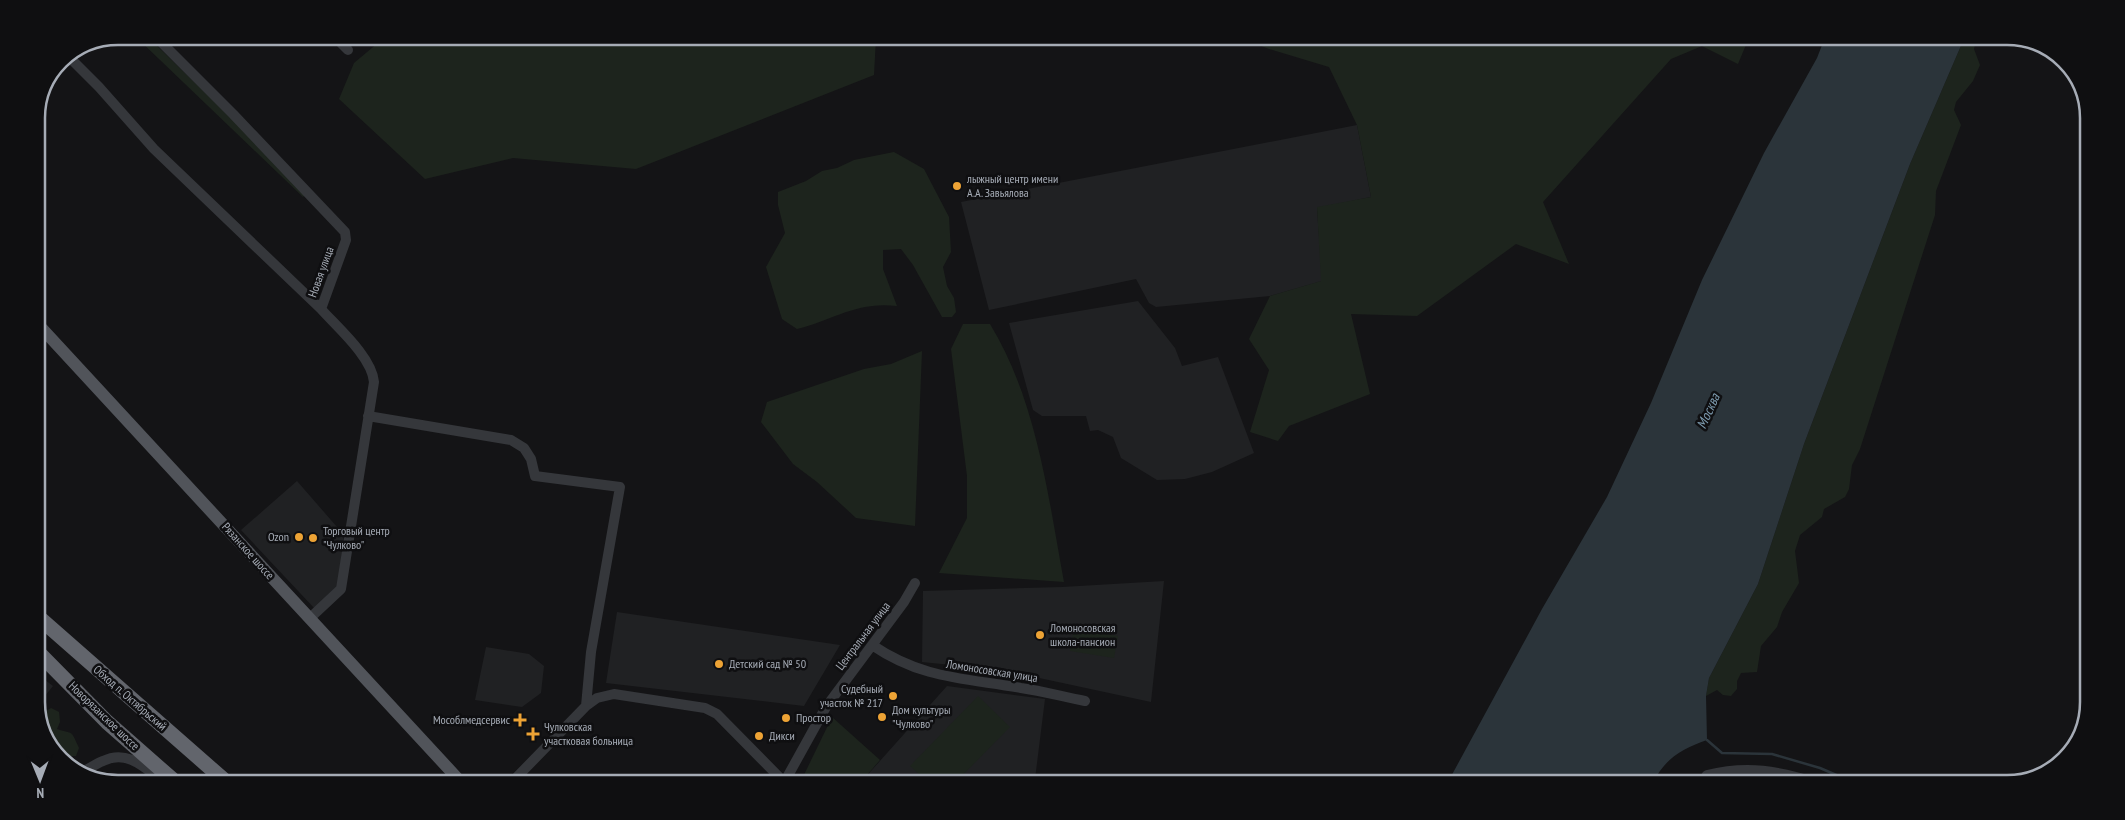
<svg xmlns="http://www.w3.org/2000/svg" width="2125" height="820" viewBox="0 0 2125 820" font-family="'PT Sans Narrow',sans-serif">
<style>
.built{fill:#202123}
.green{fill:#1d241d}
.water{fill:#2b343a}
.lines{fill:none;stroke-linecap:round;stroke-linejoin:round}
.stream{stroke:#2b343a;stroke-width:2.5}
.minor{stroke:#35373b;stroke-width:10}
.major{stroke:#51545a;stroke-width:12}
.highway{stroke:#62656c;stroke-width:15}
.poi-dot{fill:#eda335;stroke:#0f0f11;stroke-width:2}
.labels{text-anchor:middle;stroke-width:5;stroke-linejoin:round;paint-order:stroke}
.poi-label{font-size:12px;fill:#a6acb6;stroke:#0f0f11;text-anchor:start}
.street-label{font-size:12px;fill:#a6acb6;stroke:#0f0f11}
.water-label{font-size:14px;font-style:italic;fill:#7e9cb0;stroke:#0f0f11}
.rim{fill:none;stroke:#a6acb6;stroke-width:2.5}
</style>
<rect width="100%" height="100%" fill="#141416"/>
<path class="built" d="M1357 125 1371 197 1317 208 1322 281 1270 296 1156 307 1149 303 1136 279 989 310 961 202Z
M1138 301 1175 348 1182 366 1218 357 1254 453 1212 472 1185 479 1157 480 1121 458 1113 437 1098 430 1090 431 1086 416H1042L1033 410 1009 323Z
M297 481 344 535 338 588 315 609 241 530Z
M1164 581 1151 702 1002 670 922 662 923 591 1062 587Z
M617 612 840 645 804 706 606 683Z
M486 647 529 654 544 666 541 693 522 707 475 700Z
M36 673 53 686 36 707Z
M947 686 1045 699 1035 779 1033 781H862Z"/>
<path class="green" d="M135 36H147L308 193 303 197Z
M385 37 876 38 874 75 636 169 513 158 425 179 339 99 354 63Z
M1244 39 1748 40 1738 64 1702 46 1671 59 1543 202 1569 264 1516 244 1417 316 1351 314 1370 394 1289 426 1278 441 1250 432 1269 370 1249 339 1270 296 1321 281 1317 207 1371 197 1357 125 1329 67 1269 49Z
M1963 41H1976L1974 49 1980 65 1973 81 1956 102 1954 110 1961 125 1936 191 1935 215 1860 449 1852 465 1849 489 1845 497 1824 509 1822 517 1800 535 1795 551 1799 583 1782 612 1777 627 1761 646 1757 672 1741 673 1737 681V689L1731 696 1723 695 1717 690 1706 696 1709 678 1758 584 1804 444 1910 164Z
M894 152 924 169 949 217 951 252 943 267 947 286 954 298 956 312 952 317H942L913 265 901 249 883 250V269L897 306C857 301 833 320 797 329L782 319 766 267 785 233 778 205V192L806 181 822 171 837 168 854 160Z
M963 324H990C1037 401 1048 496 1064 582L939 573 967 518V476L951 349Z
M922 351 915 526 856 518 817 482 793 464 761 422 767 402 864 369 891 364Z
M1074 629 1118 636 1114 658 1070 651Z
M978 696 1010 727 957 781H927L910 766Z
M51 708 59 712 60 722 57 729C74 735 70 728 79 748L76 756H59L53 752 39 715Z
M832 717 880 760 862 781H801Z"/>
<path class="water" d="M1824 40 1963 41 1910 164 1804 444 1758 584 1709 678 1706 696 1707 740C1682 749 1665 758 1653 783L1448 782 1542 609 1607 497 1651 403 1702 280 1764 153 1817 58Z"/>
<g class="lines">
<path class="stream" d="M1707 740 1722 753 1772 754 1820 768 1855 783"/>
<path class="minor" d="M155 36 233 114 345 232 346 240 321 309C337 327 372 357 374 382L341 589 310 618
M335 37 348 50
M69 57 99 87 154 149 321 309
M368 416 511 440 524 448 531 459 535 476 620 487 591 652 586 706
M872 645C922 679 964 678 1021 688 1042 691 1064 697 1085 701
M81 772C89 769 95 764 103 761 126 750 142 765 160 779
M514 780 586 706 597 698 614 694 705 708 717 714 783 781
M785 781 826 707 904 602 915 583
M1701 783 1707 775C1748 765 1778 771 1818 783"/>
<path class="major" d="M36 322 459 780"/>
<path class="highway" d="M36 615 224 780
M36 650 107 722 173 780"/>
</g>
<g class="poi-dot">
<circle cx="957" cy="186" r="5"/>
<circle cx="299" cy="537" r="5"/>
<circle cx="313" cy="538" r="5"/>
<circle cx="1040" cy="635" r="5"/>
<circle cx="719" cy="664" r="5"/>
<circle cx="893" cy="696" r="5"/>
<circle cx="882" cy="717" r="5"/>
<circle cx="786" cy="718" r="5"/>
<path d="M517.5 712.5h5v5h5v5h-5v5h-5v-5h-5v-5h5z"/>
<path d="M530.5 726.5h5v5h5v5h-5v5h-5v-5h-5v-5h5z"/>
<circle cx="759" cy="736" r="5"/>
</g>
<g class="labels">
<g class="poi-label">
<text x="967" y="183">лыжный центр имени<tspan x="967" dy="14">А.А. Завьялова</tspan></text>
<text x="323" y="535">Торговый центр<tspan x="323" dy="14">"Чулково"</tspan></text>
<text x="289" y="541" text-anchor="end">Ozon</text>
<text x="1050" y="632">Ломоносовская<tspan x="1050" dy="14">школа-пансион</tspan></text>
<text x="729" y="668">Детский сад № 50</text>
<text x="883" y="693" text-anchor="end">Судебный<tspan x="883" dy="14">участок № 217</tspan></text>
<text x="892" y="714">Дом культуры<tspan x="892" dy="14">"Чулково"</tspan></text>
<text x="796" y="722">Простор</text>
<text x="510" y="724" text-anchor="end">Мособлмедсервис</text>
<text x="544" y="731">Чулковская<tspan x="544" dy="14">участковая больница</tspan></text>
<text x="769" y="740">Дикси</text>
</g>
<g class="street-label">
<text transform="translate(321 272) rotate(-70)" y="4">Новая улица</text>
<text transform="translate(248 551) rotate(48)" y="4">Рязанское шоссе</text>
<text transform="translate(863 636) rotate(-53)" y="4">Центральная улица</text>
<text transform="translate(992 671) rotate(9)" y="4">Ломоносовская улица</text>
<text transform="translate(130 698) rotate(41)" y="4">Обход п. Октябрьский</text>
<text transform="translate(104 716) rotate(44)" y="4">Новорязанское шоссе</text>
</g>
<g class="water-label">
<text transform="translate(1708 411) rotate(-66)" y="5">Москва</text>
</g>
</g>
<path d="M0 0H2125V820H0ZM118 45H2007A73 73 0 0 1 2080 118V702A73 73 0 0 1 2007 775H118A73 73 0 0 1 45 702V118A73 73 0 0 1 118 45Z" fill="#0f0f11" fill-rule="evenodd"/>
<path class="rim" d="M118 45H2007A73 73 0 0 1 2080 118V702A73 73 0 0 1 2007 775H118A73 73 0 0 1 45 702V118A73 73 0 0 1 118 45Z"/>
<g transform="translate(40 780) rotate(179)" stroke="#0f0f11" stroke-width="4" paint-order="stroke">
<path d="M0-4L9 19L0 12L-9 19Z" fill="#a6acb6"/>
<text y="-8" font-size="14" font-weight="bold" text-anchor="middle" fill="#a6acb6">N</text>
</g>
</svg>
